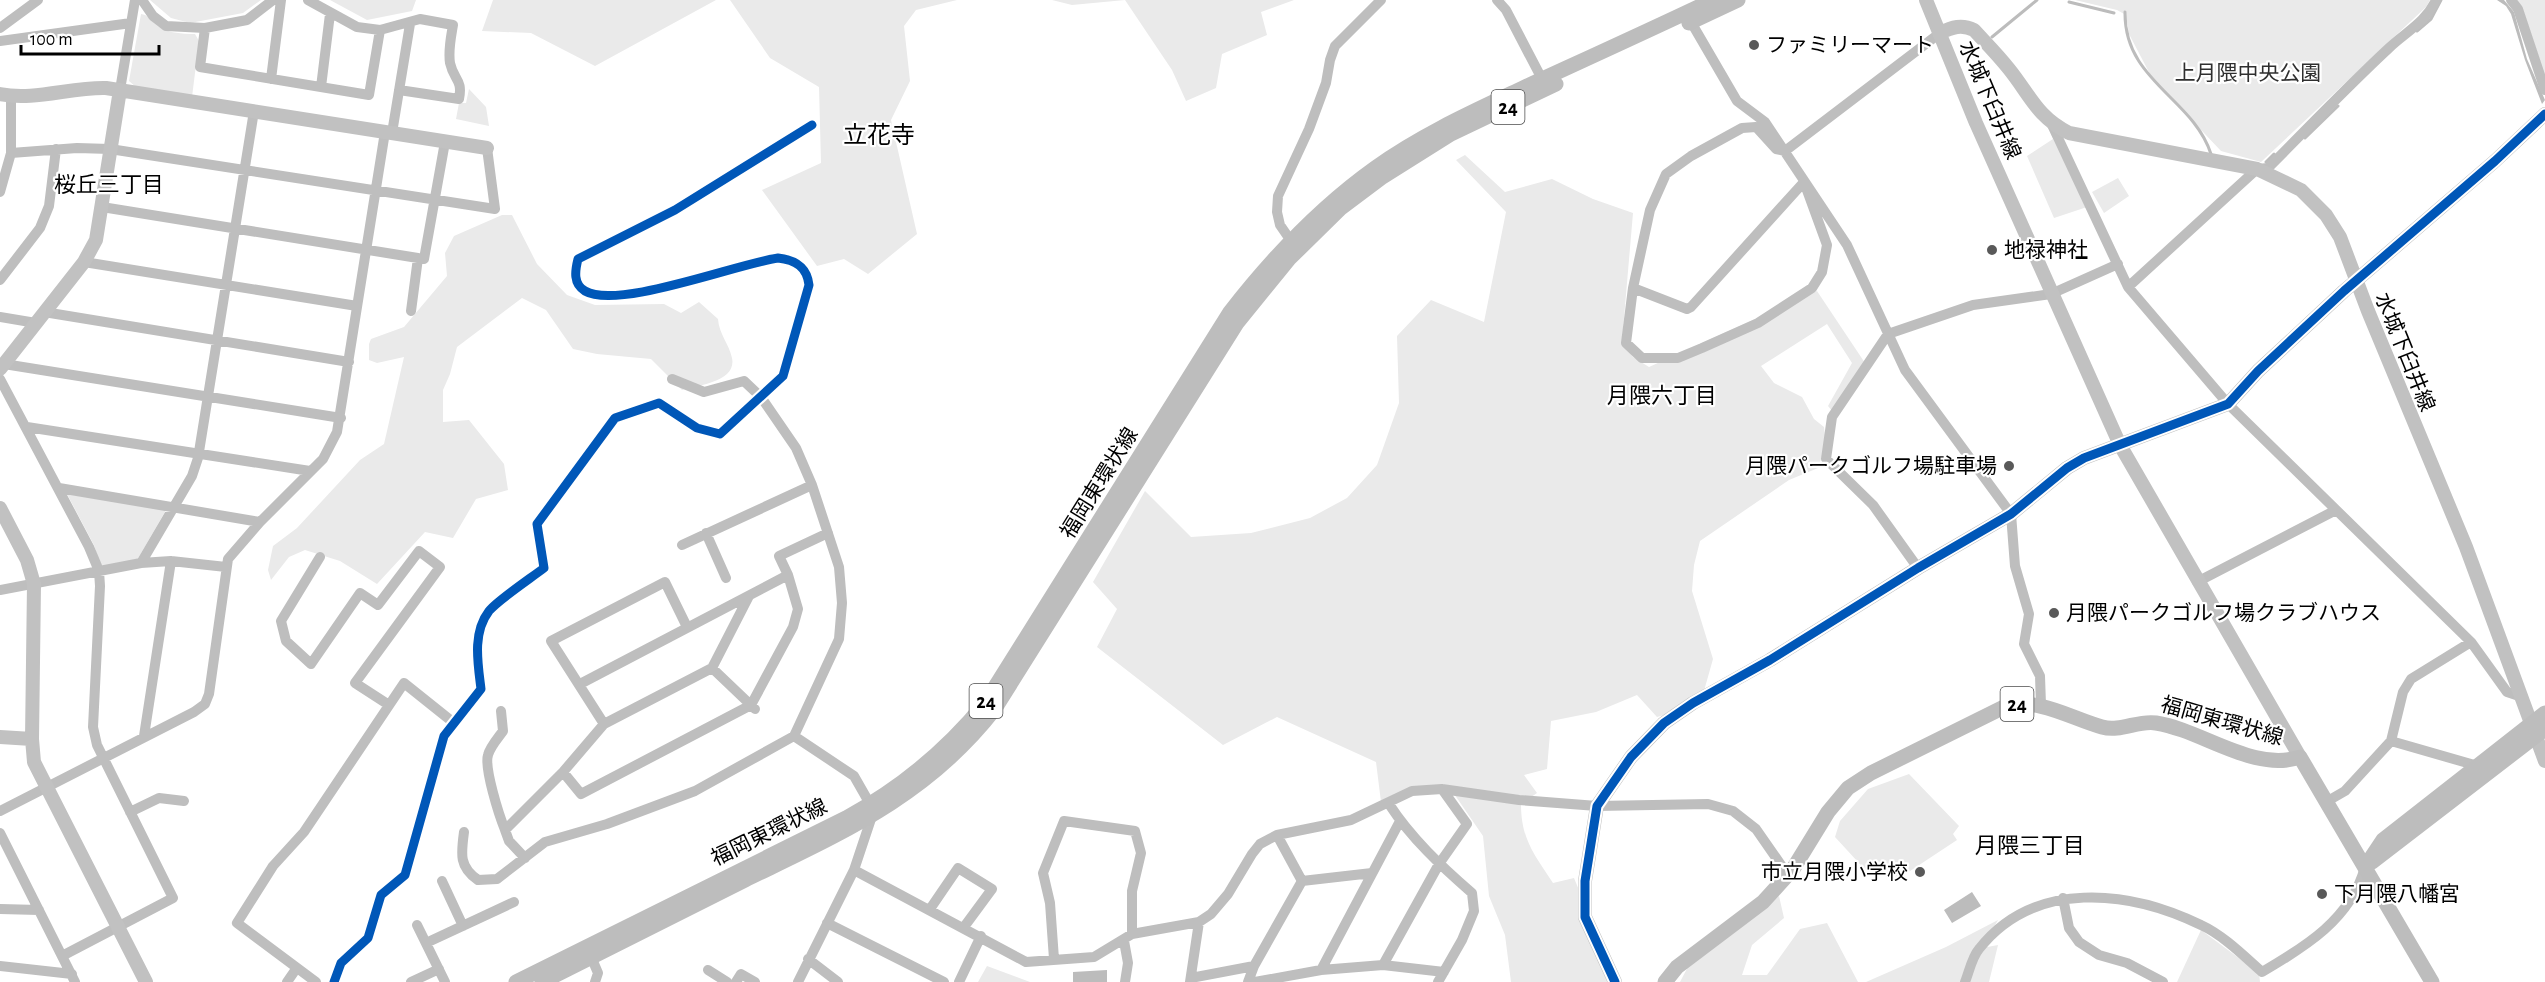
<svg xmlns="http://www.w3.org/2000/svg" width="2545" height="982" viewBox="0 0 2545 982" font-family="'Alegreya Sans','Noto Sans JP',sans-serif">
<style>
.green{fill:#eaeaea}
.water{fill:#bcbcbc}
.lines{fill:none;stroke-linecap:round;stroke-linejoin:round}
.stream{stroke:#bcbcbc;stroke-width:3}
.street{stroke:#bebebe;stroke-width:10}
.secondary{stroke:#c1c1c1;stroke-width:14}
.primary{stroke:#bdbdbd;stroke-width:15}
.cycleway-casing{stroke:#fff;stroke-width:13}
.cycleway{stroke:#0057b8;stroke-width:9}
.poi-dot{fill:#595959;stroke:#fff;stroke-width:2}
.labels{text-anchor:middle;stroke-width:4.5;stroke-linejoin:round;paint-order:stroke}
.shield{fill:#fff;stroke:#4c4c4c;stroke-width:1.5}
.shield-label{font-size:20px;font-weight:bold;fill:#000}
.poi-label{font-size:21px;fill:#000;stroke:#fff;text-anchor:start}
.park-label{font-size:21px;fill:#2f2f2f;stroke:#fff}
.street-label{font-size:21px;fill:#000;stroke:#fff}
.neighbourhood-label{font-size:22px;fill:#000;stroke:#fff}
.quarter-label{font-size:24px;fill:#000;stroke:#fff}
</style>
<rect width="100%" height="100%" fill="#fff"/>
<path class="green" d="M150 0H261L243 13 190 23 171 18Z
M330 0H416L412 11 367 20Z
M493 0H716L595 66 531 33 482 31Z
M730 0H957L916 10 904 26 910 81 891 120 917 234 868 274 844 259 817 266 762 190 821 163 819 87 770 58Z
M1052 0H1294L1261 12 1267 35 1222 54 1216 88 1186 101 1172 70 1125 0 1072 5Z
M2075 0H2430L2426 7 2261 162 2221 151 2152 78 2129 34 2126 15 2117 10Z
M2517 0H2545V78Z
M141 14C148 15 148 18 153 22 164 33 181 34 195 34L199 41 192 97 136 87 129 81Z
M469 89 486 107 489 126 456 119 459 103H466Z
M2053 139 2087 207 2054 218 2027 156Z
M1465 155 1505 192 1552 179 1593 199 1633 213 1622 341 1633 357 1649 367 1817 291 1865 363 1833 412 1828 406 1852 363 1827 324 1761 366 1774 383 1802 397 1814 419 1824 427 1826 445 1818 468 1789 480 1700 541 1694 565 1692 591 1713 659 1700 705 1657 717 1637 695 1596 712 1551 721 1547 769 1524 775 1537 793 1521 804C1521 839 1534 854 1553 883L1574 878 1617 982H1511L1505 935 1489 896 1483 836 1448 785 1381 802 1376 762 1277 717 1223 745 1097 647 1117 609 1093 582 1145 491 1191 537 1251 533 1310 518 1347 498 1377 465 1399 403 1397 336 1431 300 1484 322 1506 212 1456 160Z
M2118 178 2129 196 2104 213 2092 192Z
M502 215H512L537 264 567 295 595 305 664 304 681 313 699 302 718 319C719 334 729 344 732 358 737 382 698 385 682 390L651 359 597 354 573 349 546 310 522 298 457 347 450 374 443 390V422L469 420 504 464 508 490 476 499 453 538 425 532 377 584 340 561 305 550 289 557 271 580 268 570 273 546 297 528 360 460 384 444 404 357 377 363 369 360V344L371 339 404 327 447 276 445 253 454 236Z
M67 494 166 510 137 560 101 567 94 545Z
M1909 774 1959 826 1953 834 1957 840 1901 877 1869 874 1835 837 1840 821 1868 789Z
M1779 896 1784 918 1752 945 1742 975H1767L1800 929 1827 923 1858 982H1680L1691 961Z
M1998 920 1982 948 1998 945 1989 982H1866L1946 947Z
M2201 930 2259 973 2260 982H2177Z
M987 966 1030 982H978Z"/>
<path class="water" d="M2497 0H2504L2514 12 2527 59 2545 100 2542 104 2525 60 2511 14 2506 6Z
M1972 892 1981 906 1952 923 1944 910Z
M1107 970V982H1073V972Z"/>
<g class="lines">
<path class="stream" d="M2069 2 2114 13
M2125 12C2124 81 2193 98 2211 154
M2417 31 2431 19 2441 0
M1992 37 2037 0
M2305 138 2338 106
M2266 162 2274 154"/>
<path class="street" d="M142 0 153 16 166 26 205 28 247 20 273 0
M308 0 357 27 380 30 420 19 453 25C451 37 448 50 450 63 454 81 463 79 459 99L399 90
M1497 0 1506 10 1542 79
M2511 0 2518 9 2545 90
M1691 22 1737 101 1765 122 1847 245 1905 370 2011 514 2015 566 2029 614 2024 644 2040 676 2041 705
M0 28 38 0
M205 28 200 67 369 95 380 30
M0 41 131 23
M271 79 281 0
M321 87 330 14
M120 90 135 0
M2052 125 2128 287 2228 404 2471 642 2507 692 2522 697
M392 133 410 24
M11 153 77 148 110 149 495 209 487 148
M1804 182 1827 245 1822 272 1812 288 1758 323 1702 348 1678 358H1642L1626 343 1633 288 1687 309 1691 307Z
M0 192 11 153V96
M102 207 424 259 445 142
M1291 241 1280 225 1277 212 1278 196 1309 129 1326 83 1330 60 1335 46 1381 0
M84 262 357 306
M0 280 40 228 49 206 56 149
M2128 287 2257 169 2268 168C2308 128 2347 87 2389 48 2406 32 2426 22 2436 0
M1633 288 1650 210 1666 174 1691 156 1742 128 1756 127 1776 149 1785 151 1940 33
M411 311 418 258
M44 312 349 362
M0 317 36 323
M4 364 341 418
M0 379 89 547 99 571 100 586 93 727 97 745 173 898 62 956
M27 427 310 471
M59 488 260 522
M706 533 726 578
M682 545 812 485
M320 557 281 621 286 641 311 664 360 593 378 605 419 551 440 567 355 683 389 705
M141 563 192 476 198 458 254 111
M1918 568 1873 505 1826 459 1832 417 1888 334 1973 305 2051 294 2118 264
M2197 582 2336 510
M0 590 141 563 171 561 226 567
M712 668 755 709
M580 684 788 575
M501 711 503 731C498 738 490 747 488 755 484 768 499 815 505 830
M604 724 551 641 665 582 687 627
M144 736 171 561
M794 736 854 776 870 804 872 816 854 870 798 982
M2391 741 2478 766
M563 772 581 794 751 705 793 627 798 609 788 575 779 556 828 533
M2326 802 2345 791 2391 741 2403 692 2411 679 2471 642
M1389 804C1411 838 1441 866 1472 893L1474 911 1462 940 1438 982
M0 811 194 712 205 704 209 694 228 559 260 522 323 459 337 432 385 132
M130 812 159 798 184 801
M464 832C461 854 459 867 478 880L497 879 545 842 607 824 695 791 794 736 839 639 842 603 839 567 812 485 796 448 761 397 744 381 704 392 672 379
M0 833 75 982
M525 858 509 841 505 830 563 772 604 724 712 668 749 596
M854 870 1026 962 1094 957 1132 934 1199 922 1211 914 1228 894 1252 854 1260 844 1277 835 1351 820 1412 791 1442 789 1519 800 1597 806 1708 804 1733 811 1756 829 1788 875
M442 881 463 926
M1302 881 1372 873
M2063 898 2069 928 2079 942 2099 955 2127 963 2163 982
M0 909 39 910
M930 909 958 868 992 889 964 927
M827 923 944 982
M417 925 445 982
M1124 941 1128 963 1125 982
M426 943 514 902
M589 952 598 973 595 982
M808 959 838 982
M1054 959 1050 903 1043 873 1064 821 1135 831 1141 853 1132 891V934
M1383 965 1439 864 1467 824 1442 789
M0 966 72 974
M708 970 727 982
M1321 970 1400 821
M1191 978 1254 966
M287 982 296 969
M316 982 237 923 273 866 304 832 404 683 454 723
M334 982 341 963 368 938 381 895 405 875 444 736 481 689C478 664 472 633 489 611 498 600 531 578 544 568L537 524 615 418 659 403 697 428 720 434 783 376 809 285C807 267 796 260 778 258 736 264 618 310 585 291 573 284 575 271 578 259L675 210 812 125
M411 982 439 969
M736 982 741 974 755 982
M959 982 981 936
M1190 982 1199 922
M1248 982 1254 966 1302 881 1277 835
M1255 982 1321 970 1383 965 1444 972
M1965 982C1969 972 1972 957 1979 949 2034 879 2129 890 2201 925 2223 935 2244 956 2262 972 2305 947 2351 919 2365 867"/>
<path class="secondary" d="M1926 0 1976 123 2120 445 2300 757
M1940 33C1952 27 1962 24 1974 30 1986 43 1998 55 2009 69 2030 95 2037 117 2069 133L2257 169 2301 190 2326 215 2340 237 2368 311 2466 547 2545 761
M0 94C34 101 71 87 106 88L487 148
M0 369 84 262 96 240 120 90
M0 508 27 560 34 584 32 739 34 762 146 982
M0 737 32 739
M1615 982 1585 917V881L1597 806 1631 757 1664 723 1693 703 1770 660 1918 568 2011 514 2067 468 2084 458 2228 404 2258 371 2344 291 2495 161 2545 114"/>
<path class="primary" d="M1689 23 1738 0
M2372 862 2545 729
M2365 867 2383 840 2545 713
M516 982 846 818C901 788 946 751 985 703L1230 312C1272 258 1319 208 1375 168 1421 135 1472 112 1523 88 1586 59 1650 30 1713 0
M542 982C610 948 678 914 745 880 841 833 926 797 994 710L1237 323 1289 259 1341 208 1381 178 1451 134 1556 84
M1665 982 1677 967 1763 902 1793 869 1828 812 1848 788 1871 773 2006 706C2040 698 2070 718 2102 727 2121 732 2138 720 2156 723 2202 730 2254 773 2300 757L2432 982"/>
<g class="cycleway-casing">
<path id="cycleway" d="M334 982 341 963 368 938 381 895 405 875 444 736 481 689C478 664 472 633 489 611 498 600 531 578 544 568L537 524 615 418 659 403 697 428 720 434 783 376 809 285C807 267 796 260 778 258 736 264 618 310 585 291 573 284 575 271 578 259L675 210 812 125
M1615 982 1585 917V881L1597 806 1631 757 1664 723 1693 703 1770 660 1918 568 2011 514 2067 468 2084 458 2228 404 2258 371 2344 291 2495 161 2545 114"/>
</g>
<use href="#cycleway" class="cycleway"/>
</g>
<g class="poi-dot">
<circle cx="1754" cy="45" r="6"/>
<circle cx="1992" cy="250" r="6"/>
<circle cx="2009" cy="466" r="6"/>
<circle cx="2054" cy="613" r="6"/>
<circle cx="1920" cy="872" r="6"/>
<circle cx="2322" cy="894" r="6"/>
</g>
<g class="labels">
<g class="shield">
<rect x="1491.5" y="90" width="33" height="34" rx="4.5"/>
<rect x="969.5" y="684" width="33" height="34" rx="4.5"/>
<rect x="2000.5" y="687" width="33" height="34" rx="4.5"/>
</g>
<g class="shield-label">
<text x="1508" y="114">24</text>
<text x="986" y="708">24</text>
<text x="2017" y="711">24</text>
</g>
<g class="poi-label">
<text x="1766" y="52">ファミリーマート</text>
<text x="2004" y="257">地禄神社</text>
<text x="1997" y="473" text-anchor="end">月隈パークゴルフ場駐車場</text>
<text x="2066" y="620">月隈パークゴルフ場クラブハウス</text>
<text x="1908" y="879" text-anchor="end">市立月隈小学校</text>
<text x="2334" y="901">下月隈八幡宮</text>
</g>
<g class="park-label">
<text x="2248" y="80">上月隈中央公園</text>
</g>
<g class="street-label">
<text transform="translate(1990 100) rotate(67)" y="7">水城下臼井線</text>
<text transform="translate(2405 352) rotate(68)" y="7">水城下臼井線</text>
<text transform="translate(1099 483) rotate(-58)" y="7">福岡東環状線</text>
<text transform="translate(2222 721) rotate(16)" y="7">福岡東環状線</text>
<text transform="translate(769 832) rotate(-26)" y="7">福岡東環状線</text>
</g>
<g class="neighbourhood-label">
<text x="109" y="192">桜丘三丁目</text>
<text x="1662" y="403">月隈六丁目</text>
<text x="2030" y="853">月隈三丁目</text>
</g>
<g class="quarter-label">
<text x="879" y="143">立花寺</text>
</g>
</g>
<path d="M21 45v9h138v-9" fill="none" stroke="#000000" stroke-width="3"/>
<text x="30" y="45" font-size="18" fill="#000000" stroke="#ffffff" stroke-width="4.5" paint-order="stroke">100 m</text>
</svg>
